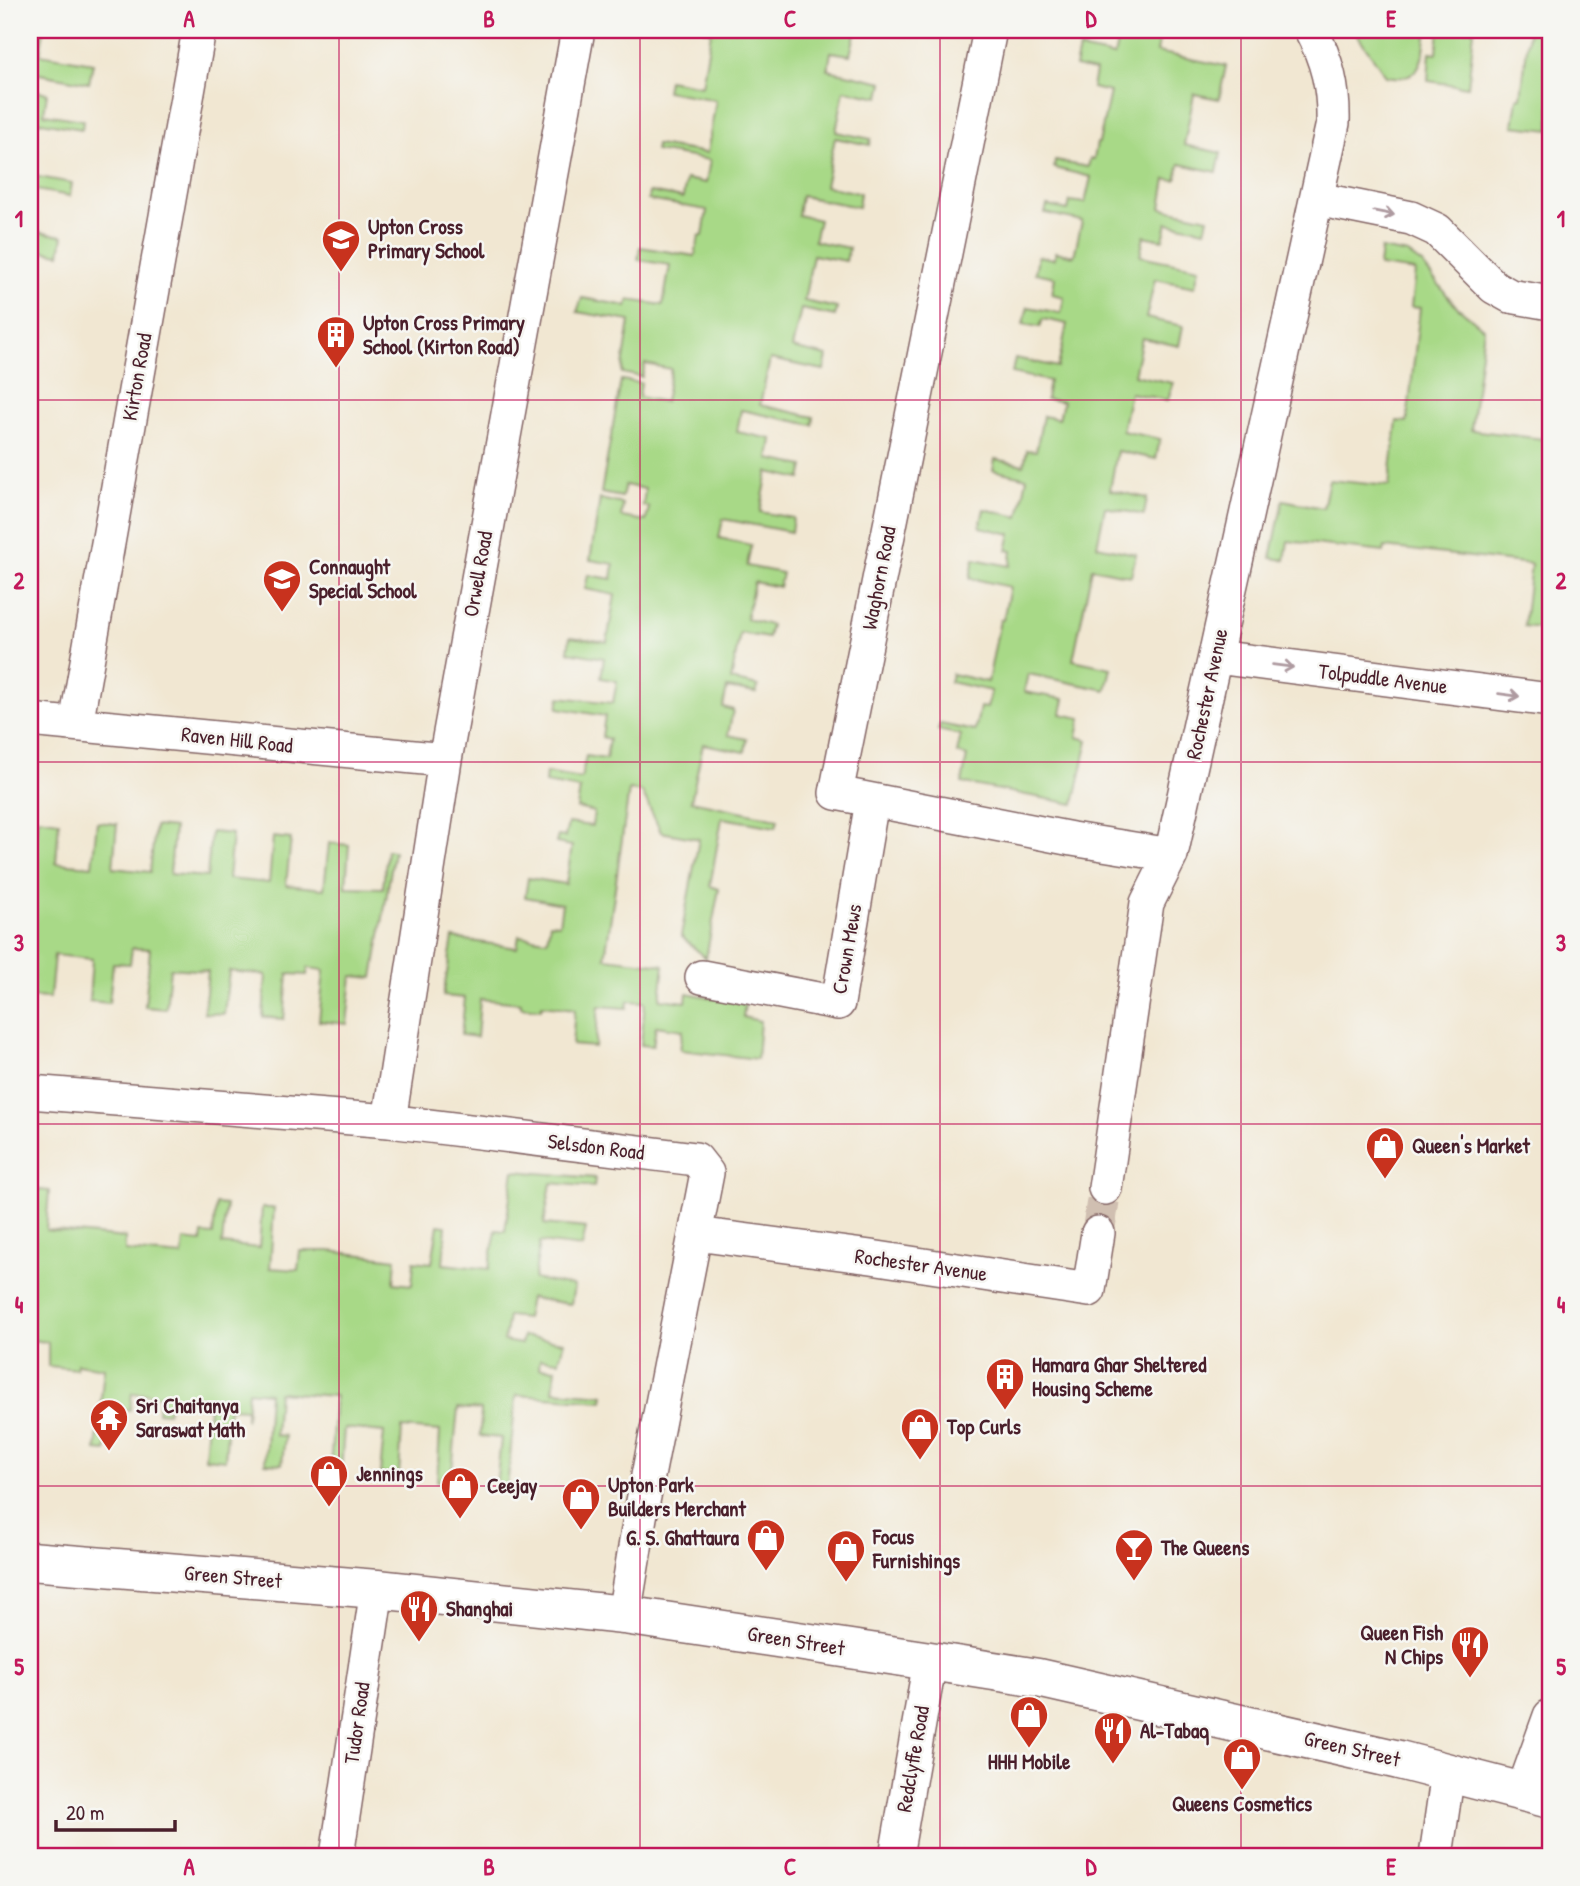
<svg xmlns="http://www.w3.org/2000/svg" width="1580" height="1886" viewBox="0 0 1580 1886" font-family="'Patrick Hand',sans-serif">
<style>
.green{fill:#a8d987;stroke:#797c59;stroke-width:2}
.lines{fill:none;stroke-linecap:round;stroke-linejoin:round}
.street-tunnel{stroke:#d0bfb1;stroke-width:33;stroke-dasharray:33 17;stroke-linecap:butt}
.street-casing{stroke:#846565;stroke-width:36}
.secondary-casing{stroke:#846565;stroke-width:41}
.street{stroke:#fff;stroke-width:33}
.secondary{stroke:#fff;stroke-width:38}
.oneway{stroke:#ae9aa0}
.grid{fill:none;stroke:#c2185b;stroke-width:2;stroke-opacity:0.55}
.labels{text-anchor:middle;stroke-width:5;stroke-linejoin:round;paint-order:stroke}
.poi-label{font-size:21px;font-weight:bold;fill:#4a1f2b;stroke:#f6f6f2;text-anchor:start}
.street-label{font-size:21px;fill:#4a1f2b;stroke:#f6f6f2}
.neatline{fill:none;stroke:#c2185b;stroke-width:2.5}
.grid-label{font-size:23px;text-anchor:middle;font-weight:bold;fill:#c2185b}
</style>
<rect width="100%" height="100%" fill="#f6f6f2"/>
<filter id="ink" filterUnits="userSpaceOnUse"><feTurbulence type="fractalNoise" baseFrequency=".0143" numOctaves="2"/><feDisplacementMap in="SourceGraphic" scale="14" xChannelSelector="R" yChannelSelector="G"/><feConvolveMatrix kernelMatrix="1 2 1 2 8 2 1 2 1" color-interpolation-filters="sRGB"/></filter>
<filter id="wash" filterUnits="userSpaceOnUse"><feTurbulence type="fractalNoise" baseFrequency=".00686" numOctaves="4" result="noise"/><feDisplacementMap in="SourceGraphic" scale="28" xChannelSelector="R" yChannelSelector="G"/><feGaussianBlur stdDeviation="1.57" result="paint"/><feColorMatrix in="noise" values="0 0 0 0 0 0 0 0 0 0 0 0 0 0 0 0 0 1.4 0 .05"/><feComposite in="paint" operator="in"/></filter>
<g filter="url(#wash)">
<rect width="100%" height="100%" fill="#f1e7d2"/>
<path class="green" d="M30 30H44L40 54 93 63 89 83 34 73 30 89 47 93 44 114 83 120 82 129 30 120Z
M703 30H856L850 55 831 52 828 70 883 82 880 97 844 90 836 132 871 139 870 145 835 138 825 186 860 193 858 207 801 196 798 215 819 220 814 241 849 248 846 261 813 255 804 301 837 308 835 316 801 309 792 348 827 356 824 370 770 359 760 405 814 417 813 425 741 410 737 432 772 439 769 459 804 466 801 479 768 472 760 512 793 518 791 532 723 519 719 538 751 545 747 566 782 573 779 587 754 582 746 619 771 625 768 638 740 633 731 680 758 686 756 693 727 688 723 707 733 710 728 735 747 739 745 752 703 744 691 801 778 819 776 827 722 818 710 886 719 889 706 958 681 936 699 839 661 832 642 792 629 790 605 958 664 965 660 999 686 1002 687 993 745 1004 743 1017 760 1021 757 1059 680 1050 683 1030 656 1026 653 1046 641 1045 645 1002 628 1001 627 1008 599 1006 595 1047 572 1045 575 1009 542 1005 541 1009 521 1007V1003L480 999 477 1037 461 1035 465 998 443 996 453 938 517 948 519 936 547 940 550 923 559 924 562 904 525 897 528 878 566 884 572 846 556 843 558 836 565 837 568 823 592 826 594 812 577 808 580 789 545 783 546 773 581 779 586 756 606 759 609 739 602 737 605 716 558 708 560 697 613 703 617 681 601 678 604 658 568 652 570 637 607 642 615 595 585 589 588 575 612 579 614 564 590 560 600 499 623 504 621 517 646 521 649 507 643 506 645 489 625 485 622 497 601 493 621 380 641 383 639 397 665 402 671 369 645 364 642 377 622 373 630 321 577 312 582 298 627 306 629 300 663 305 670 265 638 260 640 247 695 256 699 236H703L707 210 648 200 649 192 683 198 686 179 706 183 710 160 655 151 656 145 707 153 716 100 666 91 668 80 702 86 711 32Z
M1132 30H1161L1157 52 1226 66 1219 99 1194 94 1184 145 1221 153 1217 172 1180 164 1176 180 1166 179 1161 208 1208 218 1205 230 1167 223 1163 240 1144 236 1140 256 1199 268 1195 287 1155 279 1146 318 1183 326 1179 346 1142 338 1134 375 1173 383 1168 400 1130 393 1122 431 1160 439 1156 459 1117 451 1110 490 1147 498 1144 515 1105 507 1097 546 1136 554 1131 576 1092 568 1073 660 1111 668 1106 690 1028 674 1024 692 1064 699 1061 714 1081 718 1077 737 1088 740 1074 804 962 783 967 756 957 753 961 735 938 730 940 724 975 731 980 707 987 708 991 691 950 682 952 674 988 682 1000 620H1003L1010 587 970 578 974 559 1010 566 1012 551 1007 550 1011 534 980 527 984 509 1019 517 1027 478 993 470 995 459 1024 465 1027 450 1036 451 1043 416 1059 419 1063 402 1046 399 1049 381 1012 373 1015 358 1058 367 1067 324 1043 319 1040 327 1023 324 1028 307 1061 313 1064 297 1052 294 1055 277 1035 273 1038 256 1054 259 1056 252 1074 256 1082 221 1045 213 1047 206 1068 210 1070 201 1085 203 1091 177 1054 168 1055 161 1088 167 1090 159H1094L1097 143H1099L1110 92 1092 88 1095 71 1075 67 1079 49 1114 56 1118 39 1130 41Z
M1354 30H1427C1423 59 1422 83 1386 76Z
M1439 30H1474L1468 87 1428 81 1430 52 1437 53Z
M1529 30H1550V130L1513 126 1517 98 1521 97Z
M30 172 33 173V176L72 183 70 196 30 189Z
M39 232 63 236 60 254 30 249V240L38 241Z
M1381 249 1408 254 1422 264 1455 305 1484 329 1471 430 1550 440V629L1524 626 1531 564 1385 547 1384 552 1288 541 1285 560 1271 558 1283 500 1323 508 1329 480 1389 486 1397 421 1407 422 1420 308 1411 307 1415 271 1379 266Z
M38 818 59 821 56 863 92 866 97 822 117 824 113 868 150 872 155 826 174 828 170 874 207 877 211 832 232 834 228 879 269 883 273 837 291 839 286 885 324 889 329 843 349 845 346 887 383 888 387 850 394 851 373 978 352 976 347 1024 319 1021 324 970 308 968 307 975 288 974 284 1019 263 1017 266 975 229 971 224 1014 204 1013 208 971 170 968 166 1009 145 1007 150 949 132 948 130 964 113 963 109 1003 89 1001 92 959 54 955 50 998 30 997 32 955 30 954V860H34Z
M514 1171 595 1178 594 1187 551 1183 544 1224 586 1228 582 1247 540 1242 534 1279 574 1286 571 1304 530 1298 526 1318 508 1316 504 1341 521 1344 523 1336 564 1342 559 1361 540 1359 539 1368 556 1369 553 1391 604 1395 603 1401 516 1395 507 1489 496 1487 501 1438 480 1436 481 1410 458 1408 451 1482 437 1481 440 1431 402 1428 399 1475 380 1474 384 1432 344 1428 341 1471 330 1470 335 1396 278 1392 275 1435 285 1436 282 1464 265 1463 269 1393 248 1391 246 1420V1409L229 1408 225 1460 205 1458 209 1407 169 1403 168 1413 158 1412 159 1395 132 1393 130 1410 110 1408 106 1451 96 1450 104 1368 77 1364 76 1369 48 1366V1342L30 1340 31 1189 49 1191 46 1230 125 1238V1251L182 1256 184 1240 201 1242 202 1234 213 1235 216 1204 226 1205 222 1244 259 1248 262 1208H274L270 1268 298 1270 300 1251H329L396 1259 394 1283 412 1285 414 1261 432 1263 438 1225 446 1226 443 1264 489 1269 496 1230 505 1231Z"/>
</g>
<g filter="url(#ink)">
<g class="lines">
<path class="street-tunnel" d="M1098 1233 1105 1188"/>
<g class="street-casing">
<path id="street" d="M990 30 836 793 1072 839 1171 855
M1317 199 1411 218 1437 230 1494 287 1510 296 1550 303
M1216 657 1550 700
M30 720 445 760
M76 724 199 30
M702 977 838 1003 872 801
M30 1092 389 1121 696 1159 707 1173 640 1517 624 1615
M389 1121 445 760 578 30
M1105 1188 1147 903 1171 855 1333 123C1334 88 1327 60 1311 30
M696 1234 871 1257 1089 1290 1098 1233
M1523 1791 1550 1716
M337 1856 377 1589
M896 1856 930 1661
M1436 1856 1448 1772"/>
</g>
<g class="secondary-casing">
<path id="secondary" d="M30 1561 377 1589 624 1615 930 1661 1038 1678 1399 1760 1550 1799"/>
</g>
<use href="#street" class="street"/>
<use href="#secondary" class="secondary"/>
</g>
<defs><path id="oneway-shaft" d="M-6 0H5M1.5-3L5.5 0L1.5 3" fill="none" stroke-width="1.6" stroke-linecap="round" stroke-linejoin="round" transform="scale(1.75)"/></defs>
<g class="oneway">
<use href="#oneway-shaft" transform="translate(1384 213) rotate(11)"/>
<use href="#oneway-shaft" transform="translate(1283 666) rotate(7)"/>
<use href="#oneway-shaft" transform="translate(1509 695) rotate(7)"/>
</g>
</g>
<path class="grid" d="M339 30V1856M640 30V1856M940 30V1856M1241 30V1856M30 400H1550M30 762H1550M30 1124H1550M30 1486H1550"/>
<defs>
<g id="school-pin" transform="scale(2.0125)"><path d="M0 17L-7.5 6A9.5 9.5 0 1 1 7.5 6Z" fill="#c8321e" stroke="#f6f6f2"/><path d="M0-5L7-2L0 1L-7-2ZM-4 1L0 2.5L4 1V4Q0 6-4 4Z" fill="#fff"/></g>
<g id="building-pin" transform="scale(2.0125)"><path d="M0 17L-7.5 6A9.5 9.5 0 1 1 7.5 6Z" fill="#c8321e" stroke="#f6f6f2"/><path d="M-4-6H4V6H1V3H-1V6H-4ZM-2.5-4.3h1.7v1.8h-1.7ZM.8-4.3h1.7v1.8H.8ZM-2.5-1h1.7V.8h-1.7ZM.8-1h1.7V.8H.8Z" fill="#fff"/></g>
<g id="shop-pin" transform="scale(2.0125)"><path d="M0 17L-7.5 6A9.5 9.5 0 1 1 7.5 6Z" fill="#c8321e" stroke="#f6f6f2"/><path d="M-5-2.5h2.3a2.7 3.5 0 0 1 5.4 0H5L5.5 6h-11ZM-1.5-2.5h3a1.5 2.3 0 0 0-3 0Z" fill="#fff"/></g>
<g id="temple-pin" transform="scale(2.0125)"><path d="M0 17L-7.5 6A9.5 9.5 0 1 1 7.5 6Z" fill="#c8321e" stroke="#f6f6f2"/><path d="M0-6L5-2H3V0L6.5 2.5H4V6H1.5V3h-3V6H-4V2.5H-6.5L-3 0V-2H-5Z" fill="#fff"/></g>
<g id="bar-pin" transform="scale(2.0125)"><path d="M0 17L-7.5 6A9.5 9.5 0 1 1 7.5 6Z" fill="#c8321e" stroke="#f6f6f2"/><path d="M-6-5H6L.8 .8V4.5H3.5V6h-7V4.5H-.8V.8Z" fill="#fff"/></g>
<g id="restaurant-pin" transform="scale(2.0125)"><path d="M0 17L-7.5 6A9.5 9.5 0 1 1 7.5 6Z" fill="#c8321e" stroke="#f6f6f2"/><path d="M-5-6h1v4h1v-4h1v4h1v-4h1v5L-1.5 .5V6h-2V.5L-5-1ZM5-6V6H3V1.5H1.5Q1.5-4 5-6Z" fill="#fff"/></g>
</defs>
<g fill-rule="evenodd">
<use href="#school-pin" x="341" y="239"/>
<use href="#building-pin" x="336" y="335"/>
<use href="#school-pin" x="282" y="579"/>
<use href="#shop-pin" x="1385" y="1146"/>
<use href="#building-pin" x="1005" y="1377"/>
<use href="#temple-pin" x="109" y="1418"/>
<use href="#shop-pin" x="920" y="1427"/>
<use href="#shop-pin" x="329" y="1474"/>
<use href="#shop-pin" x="460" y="1486"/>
<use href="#shop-pin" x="581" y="1497"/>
<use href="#shop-pin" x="766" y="1538"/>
<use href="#bar-pin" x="1134" y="1548"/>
<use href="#shop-pin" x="846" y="1549"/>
<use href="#restaurant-pin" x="419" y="1609"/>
<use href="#restaurant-pin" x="1470" y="1645"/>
<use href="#shop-pin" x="1029" y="1715"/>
<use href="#restaurant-pin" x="1113" y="1731"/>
<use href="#shop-pin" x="1242" y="1757"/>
</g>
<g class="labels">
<g class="poi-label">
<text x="368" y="234">Upton Cross<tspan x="368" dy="24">Primary School</tspan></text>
<text x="363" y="330">Upton Cross Primary<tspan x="363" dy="24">School (Kirton Road)</tspan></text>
<text x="309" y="574">Connaught<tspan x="309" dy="24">Special School</tspan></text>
<text x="1412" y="1153">Queen's Market</text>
<text x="1032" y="1372">Hamara Ghar Sheltered<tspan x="1032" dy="24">Housing Scheme</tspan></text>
<text x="136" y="1413">Sri Chaitanya<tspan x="136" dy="24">Saraswat Math</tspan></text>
<text x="947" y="1434">Top Curls</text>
<text x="356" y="1481">Jennings</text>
<text x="608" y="1492">Upton Park<tspan x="608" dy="24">Builders Merchant</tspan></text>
<text x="487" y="1493">Ceejay</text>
<text x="873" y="1544">Focus<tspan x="873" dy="24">Furnishings</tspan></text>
<text x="739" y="1545" text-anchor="end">G. S. Ghattaura</text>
<text x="1161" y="1555">The Queens</text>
<text x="446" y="1616">Shanghai</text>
<text x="1443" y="1640" text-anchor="end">Queen Fish<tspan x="1443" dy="24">N Chips</tspan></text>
<text x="1140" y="1738">Al-Tabaq</text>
<text x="1029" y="1769" text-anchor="middle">HHH Mobile</text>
<text x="1242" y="1811" text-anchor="middle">Queens Cosmetics</text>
</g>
<g class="street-label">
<text transform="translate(137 377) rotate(-80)" y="7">Kirton Road</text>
<text transform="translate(478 574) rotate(-80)" y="7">Orwell Road</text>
<text transform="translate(879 578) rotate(-79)" y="7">Waghorn Road</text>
<text transform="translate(1383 679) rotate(7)" y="7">Tolpuddle Avenue</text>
<text transform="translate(1207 694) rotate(-78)" y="7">Rochester Avenue</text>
<text transform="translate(237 740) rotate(6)" y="7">Raven Hill Road</text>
<text transform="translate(847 949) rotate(-80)" y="7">Crown Mews</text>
<text transform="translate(596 1147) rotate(7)" y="7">Selsdon Road</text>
<text transform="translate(921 1265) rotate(8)" y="7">Rochester Avenue</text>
<text transform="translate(233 1577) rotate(5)" y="7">Green Street</text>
<text transform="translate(796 1641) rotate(9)" y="7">Green Street</text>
<text transform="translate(357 1723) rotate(-82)" y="7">Tudor Road</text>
<text transform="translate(1352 1749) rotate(13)" y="7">Green Street</text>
<text transform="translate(913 1759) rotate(-80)" y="7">Redclyffe Road</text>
</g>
</g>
<rect width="1580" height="1886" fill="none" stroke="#f6f6f2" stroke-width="77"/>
<path d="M56 1820v10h119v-10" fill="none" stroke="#4a1f2b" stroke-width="3.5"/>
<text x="66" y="1820" font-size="21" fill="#4a1f2b" stroke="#f6f6f2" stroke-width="5" paint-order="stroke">20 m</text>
<rect x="38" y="38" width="1504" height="1810" class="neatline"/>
<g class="grid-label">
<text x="189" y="27">A</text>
<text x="489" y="27">B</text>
<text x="790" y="27">C</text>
<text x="1091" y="27">D</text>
<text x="1391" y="27">E</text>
<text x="19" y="227">1</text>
<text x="1561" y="227">1</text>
<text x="19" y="589">2</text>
<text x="1561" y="589">2</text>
<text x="19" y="951">3</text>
<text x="1561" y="951">3</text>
<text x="19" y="1313">4</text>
<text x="1561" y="1313">4</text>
<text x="19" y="1675">5</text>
<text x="1561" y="1675">5</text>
<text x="189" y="1875">A</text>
<text x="489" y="1875">B</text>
<text x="790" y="1875">C</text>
<text x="1091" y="1875">D</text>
<text x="1391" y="1875">E</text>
</g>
</svg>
